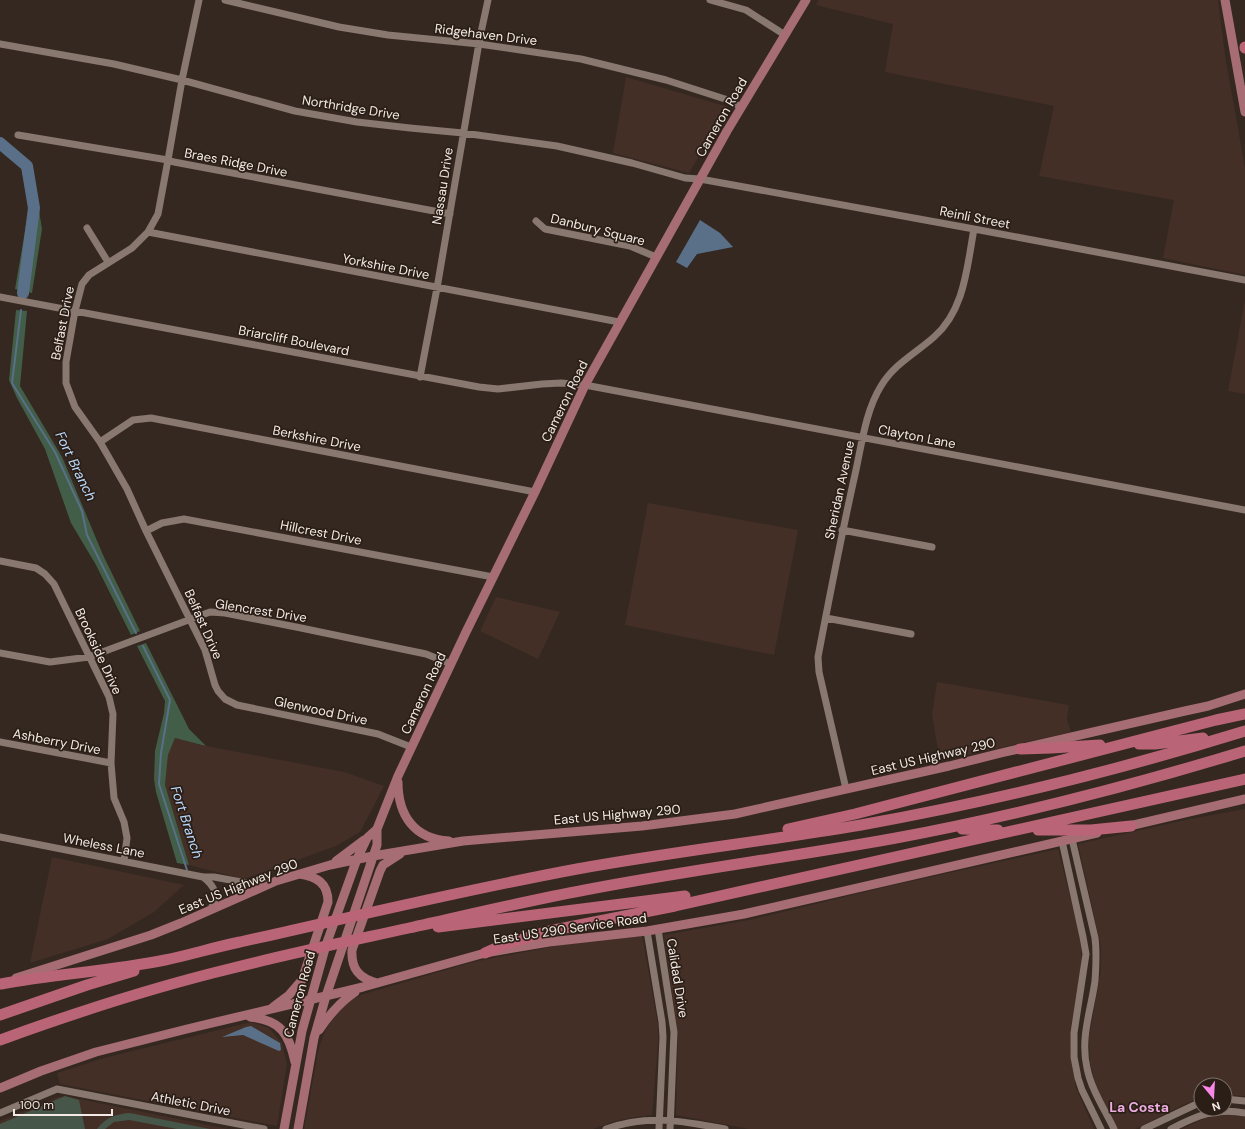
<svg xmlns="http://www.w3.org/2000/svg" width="1245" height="1129" viewBox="0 0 1245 1129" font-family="'DM Sans',sans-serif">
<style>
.built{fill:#432f25}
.green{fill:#465649}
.forest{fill:#425d48}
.water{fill:#5a7088}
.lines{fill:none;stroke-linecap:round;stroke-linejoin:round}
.stream{stroke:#5a7088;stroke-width:2}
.river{stroke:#5a7088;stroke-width:12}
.minor{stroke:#88786f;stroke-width:7}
.major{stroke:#a66d74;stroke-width:9}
.highway{stroke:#ba6577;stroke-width:11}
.labels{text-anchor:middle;stroke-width:3.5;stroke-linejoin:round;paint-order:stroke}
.street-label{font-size:13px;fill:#f3eae5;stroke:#2b1e17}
.water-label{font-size:14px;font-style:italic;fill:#badafe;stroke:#2b1e17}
.neighbourhood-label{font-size:14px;font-weight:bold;fill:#ecace0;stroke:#2b1e17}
</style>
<rect width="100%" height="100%" fill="#352821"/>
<path class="built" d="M819 0H1218L1225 55 1245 168V275L1163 258 1174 200 1039 176 1054 106 885 72 893 24 816 5Z
M626 77 728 107 689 173 613 153Z
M1245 300V394L1228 391Z
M648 503 798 530 774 655 625 625Z
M496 597 560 612 538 659 480 631Z
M937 682 1069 705 1067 719 1071 732 940 761 932 715Z
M175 738 206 746 344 772 384 786 360 832 336 846 244 879 189 865 165 785 168 755Z
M1245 809V1096L1225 1095V1085H1201V1098L1185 1104 1135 1129H1118L1096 1086 1090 1063 1089 1037 1101 970V947L1078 844 1190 819Z
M1058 849 1079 931 1081 948V965L1070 1052 1076 1088 1094 1129H749L676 1115 678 1035 664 935 754 919 885 887Z
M52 857 184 885 154 912 108 939 30 963Z
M642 935 658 1025V1043L652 1115 635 1117 615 1121 593 1129H304L319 1047 325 1031 339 1008 352 999 364 994 473 962 561 945Z
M251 1022 269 1028 282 1043 287 1064 277 1126 60 1084 57 1073 104 1058Z
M64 1096 228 1129H0V1121L58 1097Z
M1230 1114 1245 1117V1129H1182L1205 1118Z"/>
<path class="green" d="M65 1096 79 1100 85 1129H0V1124Z
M129 1113 135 1114 210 1129H177L129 1120 114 1122 105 1129H97C105 1118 116 1114 129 1113Z"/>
<path class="forest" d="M0 137 32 168 42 229 32 293 15 289 29 208 21 167 0 149Z
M16 310 27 311 20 386 62 457 103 555 140 631 131 635 96 565 71 523 45 449 17 398 9 380Z
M146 643 189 729 206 746 175 738 168 755 165 785 189 865 177 863 156 792 154 779 155 751 164 713 165 701 137 646Z"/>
<path class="water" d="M700 220 720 233 733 247 697 254 687 268 676 262Z
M251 1026 280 1043 281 1050 279 1051 243 1035 222 1037 246 1027Z"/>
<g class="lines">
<path class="stream" d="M21 310 12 383 55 452 82 511 87 535 136 633
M143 646 170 700 161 753 159 784 187 870"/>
<path class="river" d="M0 143 27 166 34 208 23 293"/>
<path class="minor" d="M199 0 182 80 168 160 158 214 148 232 132 248 89 275 82 284 75 311 66 362V383L75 407 100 442 127 489 146 531 205 650 215 685 218 691 225 699 237 705 378 734 411 747
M225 0 339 27 388 35 479 44 581 59 666 80 728 100 741 107
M710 0 746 10 785 35
M0 44 114 64 182 80 295 111 357 122 410 128 463 133 557 146 632 163 685 178 700 179 974 229 1245 280
M18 135 168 160 174 162 450 214
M536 221 545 229 630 246 656 257
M87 228 108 262
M148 232 619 322
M0 297 479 387 498 389 542 384 561 383 585 385 1245 510
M420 377 437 288 480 37 488 0
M100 442 133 420 151 418 535 492
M842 530 932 547
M146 531 162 523 184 519 493 577
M0 561 36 568 45 574 54 584 109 697 113 714 111 763 114 798 124 822 127 838 124 861
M826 618 911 634
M0 653 50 662 89 657 210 612 225 613 301 628 426 654 451 664
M0 742 111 763
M846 789 819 672 818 657C830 594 842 532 856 470 862 442 866 410 881 386 894 364 916 353 934 337 965 310 967 266 974 229
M0 837 203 877H214L247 883 270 882
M1072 839 1095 938C1097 953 1096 967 1095 981 1091 1010 1080 1038 1087 1068 1091 1089 1105 1110 1114 1129
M1062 841 1083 937 1086 954 1074 1033V1057L1078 1078 1082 1090 1101 1129
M203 877C216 887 219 896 210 910
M658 929 674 1032 670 1129
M647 931 662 1022 663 1037 659 1129
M1225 1099 1245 1101
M0 1113 57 1089 264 1129
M606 1129C647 1114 684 1121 725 1129
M1144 1129 1201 1102
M1171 1129C1196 1116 1216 1107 1245 1113"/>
<path class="major" d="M1225 0 1245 112
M398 782C398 815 414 839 449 841
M1125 827 1245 799
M336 861 364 840
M16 978 151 935 181 923 276 881 330 865 373 856 463 841 642 826 735 814 949 766 1001 753 1185 711 1208 706 1245 694
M377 983C359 978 351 969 352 950L380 871 383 865 400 854
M273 1007 289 995 302 980 328 902C328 883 317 877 300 874
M250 1017C281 1020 289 1034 295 1062
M319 1030C329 1015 340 1002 355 992
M0 1088 41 1071 96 1052 187 1029 363 987 485 953 549 942 647 931 744 914 1097 833
M284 1129 302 1031 326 945 357 859 367 838 377 829
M298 1129 314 1038 326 996 377 845V829L398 776 466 632 535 492 585 385 727 131 806 0"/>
<path class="highway" d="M1245 47V48
M1139 744H1155L1203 738
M1020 749 1051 748 1100 745
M788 829 855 814 1216 720 1245 714
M962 829 998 830
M1038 830H1091L1131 826
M438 927 685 896
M485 953 503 945 549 931 675 906 1245 779
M1 984C55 974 111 971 165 960 190 955 215 947 240 942 352 917 464 890 577 869 671 852 766 841 861 825 990 802 1119 770 1245 731
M0 1015 87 985 134 971
M0 1040C77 1012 154 987 233 968 292 953 350 941 409 928 468 915 526 901 585 890 688 870 792 857 896 838 1014 816 1130 786 1245 751"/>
</g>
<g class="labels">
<g class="street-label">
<text transform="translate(486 34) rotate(7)" y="5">Ridgehaven Drive</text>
<text transform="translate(351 107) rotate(9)" y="5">Northridge Drive</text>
<text transform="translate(721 117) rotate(-60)" y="5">Cameron Road</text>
<text transform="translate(236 162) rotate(11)" y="5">Braes Ridge Drive</text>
<text transform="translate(442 186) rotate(-81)" y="5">Nassau Drive</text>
<text transform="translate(975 217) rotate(11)" y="5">Reinli Street</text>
<text transform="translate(598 229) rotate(14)" y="5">Danbury Square</text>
<text transform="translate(386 266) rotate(11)" y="5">Yorkshire Drive</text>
<text transform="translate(62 323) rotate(-79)" y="5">Belfast Drive</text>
<text transform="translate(294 340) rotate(11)" y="5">Briarcliff Boulevard</text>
<text transform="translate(564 401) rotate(-64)" y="5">Cameron Road</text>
<text transform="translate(917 436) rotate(11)" y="5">Clayton Lane</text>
<text transform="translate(317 438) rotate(11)" y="5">Berkshire Drive</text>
<text transform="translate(839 490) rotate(-78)" y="5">Sheridan Avenue</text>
<text transform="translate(321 532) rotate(11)" y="5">Hillcrest Drive</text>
<text transform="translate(261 610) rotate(9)" y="5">Glencrest Drive</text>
<text transform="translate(204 624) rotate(66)" y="5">Belfast Drive</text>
<text transform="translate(99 651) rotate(65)" y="5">Brookside Drive</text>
<text transform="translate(423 693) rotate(-65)" y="5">Cameron Road</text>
<text transform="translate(321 710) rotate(12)" y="5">Glenwood Drive</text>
<text transform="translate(57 741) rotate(11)" y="5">Ashberry Drive</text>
<text transform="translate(933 756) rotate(-13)" y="5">East US Highway 290</text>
<text transform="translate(617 814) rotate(-5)" y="5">East US Highway 290</text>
<text transform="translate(104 845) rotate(11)" y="5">Wheless Lane</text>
<text transform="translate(238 886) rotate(-22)" y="5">East US Highway 290</text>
<text transform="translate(570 928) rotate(-8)" y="5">East US 290 Service Road</text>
<text transform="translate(678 978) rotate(81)" y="5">Calidad Drive</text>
<text transform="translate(299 994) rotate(-75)" y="5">Cameron Road</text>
<text transform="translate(191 1103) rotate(11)" y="5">Athletic Drive</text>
</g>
<g class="water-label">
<text transform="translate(76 466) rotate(64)" y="5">Fort Branch</text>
<text transform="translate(187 822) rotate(72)" y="5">Fort Branch</text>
</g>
<g class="neighbourhood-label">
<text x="1139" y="1112">La Costa</text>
</g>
</g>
<g transform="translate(1213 1097) rotate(162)"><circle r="19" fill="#2b1e17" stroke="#7b7069"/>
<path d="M0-3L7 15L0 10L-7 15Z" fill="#f987e8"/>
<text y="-6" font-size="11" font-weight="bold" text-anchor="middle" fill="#f3eae5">N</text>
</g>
<path d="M14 1109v6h98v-6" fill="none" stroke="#f3eae5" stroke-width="2"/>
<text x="20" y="1109" font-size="12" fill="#f3eae5" stroke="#2b1e17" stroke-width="3" paint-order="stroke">100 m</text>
</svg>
